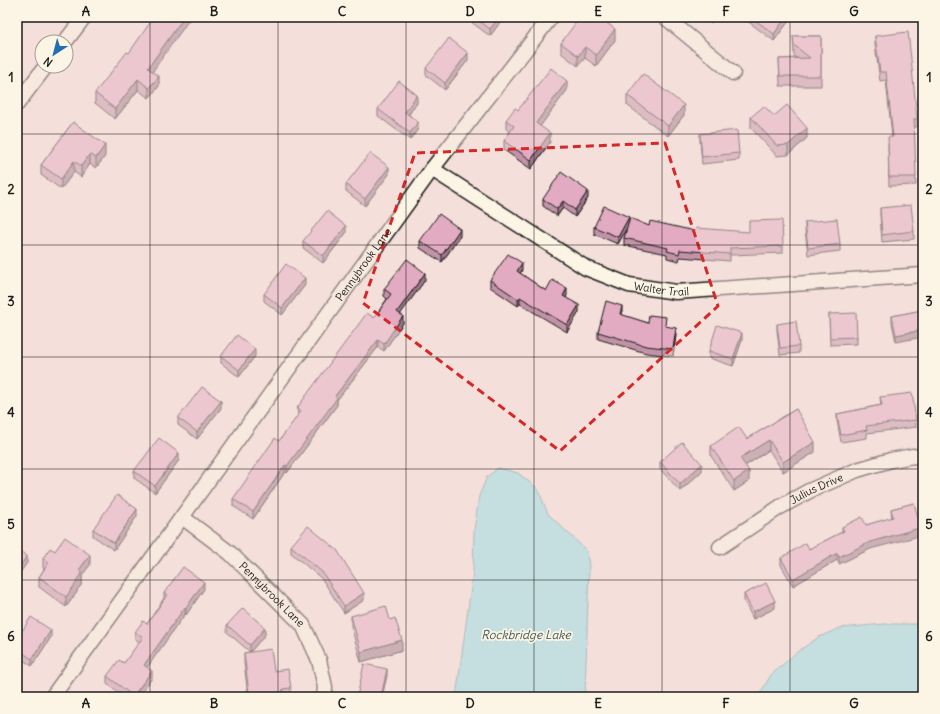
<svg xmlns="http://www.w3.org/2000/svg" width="940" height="714" viewBox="0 0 940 714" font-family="Delius,sans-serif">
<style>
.water{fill:#8cdee4;stroke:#5f9094}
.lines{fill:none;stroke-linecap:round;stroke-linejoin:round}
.street-casing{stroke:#1c1c1c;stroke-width:17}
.street{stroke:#fcf5e5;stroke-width:14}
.wall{fill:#c293a7;stroke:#1c1c1c}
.shaded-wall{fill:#9e7888;stroke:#1c1c1c}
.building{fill:#e2abc2;stroke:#1c1c1c}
.marked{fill:none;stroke:#d62828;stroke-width:3;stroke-dasharray:8 5;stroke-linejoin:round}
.grid{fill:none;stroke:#1c1c1c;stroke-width:1;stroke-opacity:0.55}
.labels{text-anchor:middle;stroke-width:3.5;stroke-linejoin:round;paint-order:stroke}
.street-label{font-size:11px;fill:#1c1c1c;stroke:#fcf5e5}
.water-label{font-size:12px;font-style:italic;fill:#3e5658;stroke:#fcf5e5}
.neatline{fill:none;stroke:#1c1c1c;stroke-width:1.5}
.grid-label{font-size:13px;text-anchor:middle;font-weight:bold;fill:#1c1c1c}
</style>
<rect width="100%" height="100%" fill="#f4dfda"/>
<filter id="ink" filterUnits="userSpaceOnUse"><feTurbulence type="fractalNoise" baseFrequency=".025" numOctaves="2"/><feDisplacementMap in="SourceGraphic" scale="8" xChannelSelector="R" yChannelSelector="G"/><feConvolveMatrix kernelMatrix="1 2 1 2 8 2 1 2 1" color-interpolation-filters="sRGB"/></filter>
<g filter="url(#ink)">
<path class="water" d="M498 468 518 473 538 489 548 514 587 551 589 567 585 697H456L473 573 474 531 479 496 487 477Z
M885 624H923V697H758L771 675 797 652 819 637 840 628Z"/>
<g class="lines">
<g class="street-casing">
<g id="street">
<path d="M665 17 733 73"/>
<path d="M65 42 84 17"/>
<path d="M17 104 46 66"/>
<path id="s1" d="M432 169 586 268 629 285 676 292 923 275"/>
<path id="s2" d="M182 517 230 553 303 625 319 660 325 687 324 697"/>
<path id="s3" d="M720 547 780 507 809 491 857 470 891 460 913 456 923 458"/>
<path id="s4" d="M52 697 182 517 432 169 551 17"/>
</g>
</g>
<use href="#street" class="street"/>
</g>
<path class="wall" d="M471 17H504L490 36 471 22Z
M702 17H715L711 23Z
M742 17H788V22L774 41Z
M793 36H821V86H780L779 59 797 58 794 56Z
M875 36 917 119V127H914L916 185 889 186 888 145 892 137 886 80 880 81 875 45Z
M615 40 596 66 585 58 578 66 561 53V43Z
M468 60 445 90 426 75V68Z
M153 72 159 86 149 98 138 90 115 119 95 103V93Z
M567 90 540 126 550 142 531 169 504 150V141L510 132 506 129V120L518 110Z
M627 95 684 115 668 136 627 105Z
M417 103 409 114 418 129 410 140 378 116V109Z
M774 116 807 138 788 155 777 156 751 128V117Z
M73 122 105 156 96 168 90 164 81 177 74 172 61 189 41 175V165Z
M700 134 739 153V160L702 164 700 141Z
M389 174 365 206 346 191V184Z
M588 198 575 217 563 208 557 216 543 206V199Z
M880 208 914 231V239L882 242 880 215Z
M629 221 649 226 695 231 783 246V253L730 255V261L680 257 679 261 667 258V254L624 245V238L627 228 618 244 594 234V227Z
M805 222 840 244V251L808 255 805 229Z
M346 233 323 263 303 248V241Z
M460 236 442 262 420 248V241Z
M522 270 520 273 546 291 567 295 566 297 579 312 567 332 520 304 518 306 490 287V280Z
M425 280 400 314 403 323 384 351 378 347 337 400V405L287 473 285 472 253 519 233 506V499L279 441 298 416 297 408 374 318 387 299 384 296V289Z
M305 285 282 315 264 301V294Z
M922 310 896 342 892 323V316Z
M622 313V315L648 323 665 327 676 335 673 356 646 353 598 339V332Z
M829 314 857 337V344L830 345Z
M777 324 799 346V353L780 355 777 331Z
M742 340 733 366 709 358V351Z
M221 356H255L239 377 221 363Z
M880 397 916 420V427L867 433V438L841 442 837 421V414L881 405Z
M221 408 197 439 178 425V418Z
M796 409 815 452 783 472 769 450 745 466 749 481 734 491 711 456V446L747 439Z
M179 460 155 493 134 478V471Z
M660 462 702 471 680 491 660 469Z
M914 503 870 549 839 564 837 560 793 586 781 565V558L809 549 842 532V527L866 525 892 518 891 509Z
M137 516 114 550 93 536V529Z
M291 546 364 600 344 613 322 579 291 553Z
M55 551 90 565 82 575V584L77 590V592L66 607 39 587V577L44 569 43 568V558Z
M204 589 186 615 185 614 147 667 152 678 138 697H125L107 684V676L124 663 140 642 135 639V632L147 624 164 598V593Z
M744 594 775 608 753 619 744 601Z
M351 616 390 620 402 650 361 662 351 626Z
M227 625 265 635 250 652 274 671 291 688V697H248L244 662V653L250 652 227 632Z
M51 637 32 666 17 656V639Z"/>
<path class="shaded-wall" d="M184 17H191L148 78V68Z
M499 17H504L490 36V29Z
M711 17H715L711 23Z
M786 17H788V22L774 41V34Z
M615 29V40L596 66V55Z
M585 47V58L578 66V56Z
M468 53V60L445 90V83Z
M159 76V86L149 98V88Z
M138 79V90L115 119V109Z
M567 81V90L536 132V123Z
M417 95V103L405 119V112Z
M684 105V115L668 136V126Z
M418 122V129L410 140V133Z
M807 128V138L788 155V145Z
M550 133V142L531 169V160Z
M105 145V156L96 168V158Z
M90 154V164L81 177V166Z
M74 161V172L61 189V179Z
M389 167V174L365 206V199Z
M588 191V198L575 217V210Z
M563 201V208L557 216V209Z
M629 217V224L618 244V237Z
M346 226V233L323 263V256Z
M460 229V236L442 262V255Z
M522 263V270L517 278V271Z
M425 273V280L397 319V312Z
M305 278V285L282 315V308Z
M567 288V295L563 303V296Z
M520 297V304L518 306V299Z
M579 305V312L567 332V325Z
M622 306V313L620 322V314Z
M403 316V323L384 351V344Z
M676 328V335L673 356V349Z
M923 330V337L896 342V335Z
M742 333V340L733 366V359Z
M378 340V347L337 400V405L287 473V466L335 396Z
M255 349V356L239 377V370Z
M221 401V408L197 439V432Z
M769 440V450L740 469V458Z
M815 442V452L783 472V462Z
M179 453V460L155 493V486Z
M702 464V471L680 491V484Z
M285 465V472L253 519V512Z
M749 471V481L734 491V481Z
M137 509V516L114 550V543Z
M923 527V535L870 549 839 564V557L870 542Z
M837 553V560L793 586V579Z
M90 555V565L82 575V584L77 590V592L66 607V597L79 570Z
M27 556V563L17 577V570Z
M204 582V589L186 615V608Z
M364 593V600L344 613V606Z
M775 601V608L753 619V612Z
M185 607V614L144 672V665Z
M265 628V635L250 652V645Z
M51 630V637L32 666V659Z
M402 640V650L361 662V652Z
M387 669V676L382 697H381Z
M152 671V678L138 697H133Z
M283 689V697H281Z"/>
<path class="building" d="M154 17H184L148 68 159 76 149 88 138 79 115 109 95 93 127 52 129 53Z
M474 17H499L490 29Z
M580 17H591L600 24 603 20 615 29 596 55 585 47 578 56 561 43Z
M751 17H786L774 34Z
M908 32 912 68 917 119H914L916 177H889L888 137H893L886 72H880L875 36Z
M793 36H821V76H780L779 59 810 58 794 45Z
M449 38 468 53 445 83 426 68Z
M551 68 567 81 536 123 550 133 531 160 504 141 514 126 506 120 515 108 518 110Z
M643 74 684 105 668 126 627 95Z
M399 81 417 95 405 112 418 122 410 133 378 109Z
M787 105 807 128 788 145 777 146 751 117 764 106 774 116Z
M73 122 105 145 96 158 90 154 81 166 74 161 61 179 41 165Z
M737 130 739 153 702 157 700 134Z
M370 153 389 167 365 199 346 184Z
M561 172 588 191 575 210 563 201 557 209 543 199Z
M911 205 914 231 882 235 880 208Z
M604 206 629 217 618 237 594 227Z
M327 211 346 226 323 256 303 241Z
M439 214 460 229 442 255 420 241Z
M630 218 649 226 650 221 695 231 696 228 749 232V221L782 220 783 246 730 248V254L680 250 679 254 667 251 668 248 624 238Z
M837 219 840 244 808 248 805 222Z
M508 254 522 263 517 271 546 291 552 280 567 288 563 296 579 305 567 325 520 297 518 299 490 280Z
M407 259 425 273 397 312 403 316 384 344 378 340 335 396 337 398 287 466 285 465 253 512 233 499 275 438 279 441 301 411 297 408 367 313 374 318 391 294 384 289Z
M286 264 305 278 282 308 264 294Z
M606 301 622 306 620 314 648 323 649 315 666 317 665 326 676 328 673 349 646 346 598 332Z
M922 310 923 314V330L896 335 892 316Z
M856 313 857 337 830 338 829 314Z
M796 321 799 346 780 348 777 324Z
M717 325 742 333 733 359 709 351Z
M237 335 255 349 239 370 221 356Z
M202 387 221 401 197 432 178 418Z
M912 393 916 420 866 426 867 430 841 435 837 414 882 405 880 397Z
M796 409 815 442 783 462 769 440 740 458 749 471 734 481 711 446 739 427 747 439Z
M159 438 179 453 155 486 134 471Z
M682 442 702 464 680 484 660 462Z
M117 495 137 509 114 543 93 529Z
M914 503 918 517H923V527L870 542 839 557 837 553 793 579 781 558 806 543 809 549 844 531 842 527 862 517 866 525 893 517 891 509Z
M308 526 337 550 364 593 344 606 322 572 291 546Z
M65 537 90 555 79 570 82 573 76 581 77 582 66 597 39 577 49 562 43 558 50 548 55 551Z
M17 549 27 556 17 570Z
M183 567 204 582 186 608 185 607 144 665 152 671 133 696 107 676 119 660 124 663 143 637 135 632 143 621 147 624 167 595 164 593Z
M766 583 775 601 753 612 744 594Z
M386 606 390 620 395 618 402 640 361 652 351 616Z
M243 608 265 628 250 645 227 625Z
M31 617 51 630 32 659 17 649V639Z
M271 649 274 671 288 669 291 688 283 689 281 697H254L255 692 249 693 244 653Z
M364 664 387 669 381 697H357Z"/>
</g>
<path d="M0 0H940V714H0ZM665 143 718 306 560 451 363 303 415 153Z" fill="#f4dfda" fill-opacity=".55" fill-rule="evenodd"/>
<path class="marked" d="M665 143 718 306 560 451 363 303 415 153Z"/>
<path class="grid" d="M150 17V697M278 17V697M406 17V697M534 17V697M662 17V697M790 17V697M17 134H923M17 245H923M17 357H923M17 469H923M17 580H923"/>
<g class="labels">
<g class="street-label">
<text dy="4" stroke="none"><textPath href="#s4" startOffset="533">Pennybrook Lane</textPath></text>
<text dy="4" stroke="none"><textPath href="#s1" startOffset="262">Walter Trail</textPath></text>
<text dy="4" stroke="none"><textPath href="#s3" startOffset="113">Julius Drive</textPath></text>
<text dy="4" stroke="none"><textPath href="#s2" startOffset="119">Pennybrook Lane</textPath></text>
</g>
<g class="water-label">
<text x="526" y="639">Rockbridge Lake</text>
</g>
</g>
<rect width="940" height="714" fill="none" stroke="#fcf5e5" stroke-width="44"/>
<g transform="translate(54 54) rotate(216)"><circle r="19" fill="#fcf5e5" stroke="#a29e95"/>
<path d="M0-3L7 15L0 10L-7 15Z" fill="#1f6fb2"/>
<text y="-6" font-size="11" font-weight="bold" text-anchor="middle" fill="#1c1c1c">N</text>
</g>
<rect x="22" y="22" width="896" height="670" class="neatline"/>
<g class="grid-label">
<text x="86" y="16">A</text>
<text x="214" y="16">B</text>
<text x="342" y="16">C</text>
<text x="470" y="16">D</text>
<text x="598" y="16">E</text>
<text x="726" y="16">F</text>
<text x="854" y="16">G</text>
<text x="11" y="82">1</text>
<text x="929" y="82">1</text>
<text x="11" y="194">2</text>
<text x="929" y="194">2</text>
<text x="11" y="306">3</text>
<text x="929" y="306">3</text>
<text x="11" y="417">4</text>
<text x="929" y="417">4</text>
<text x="11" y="529">5</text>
<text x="929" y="529">5</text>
<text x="11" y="641">6</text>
<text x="929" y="641">6</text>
<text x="86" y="708">A</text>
<text x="214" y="708">B</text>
<text x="342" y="708">C</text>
<text x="470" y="708">D</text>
<text x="598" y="708">E</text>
<text x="726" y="708">F</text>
<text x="854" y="708">G</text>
</g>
</svg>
